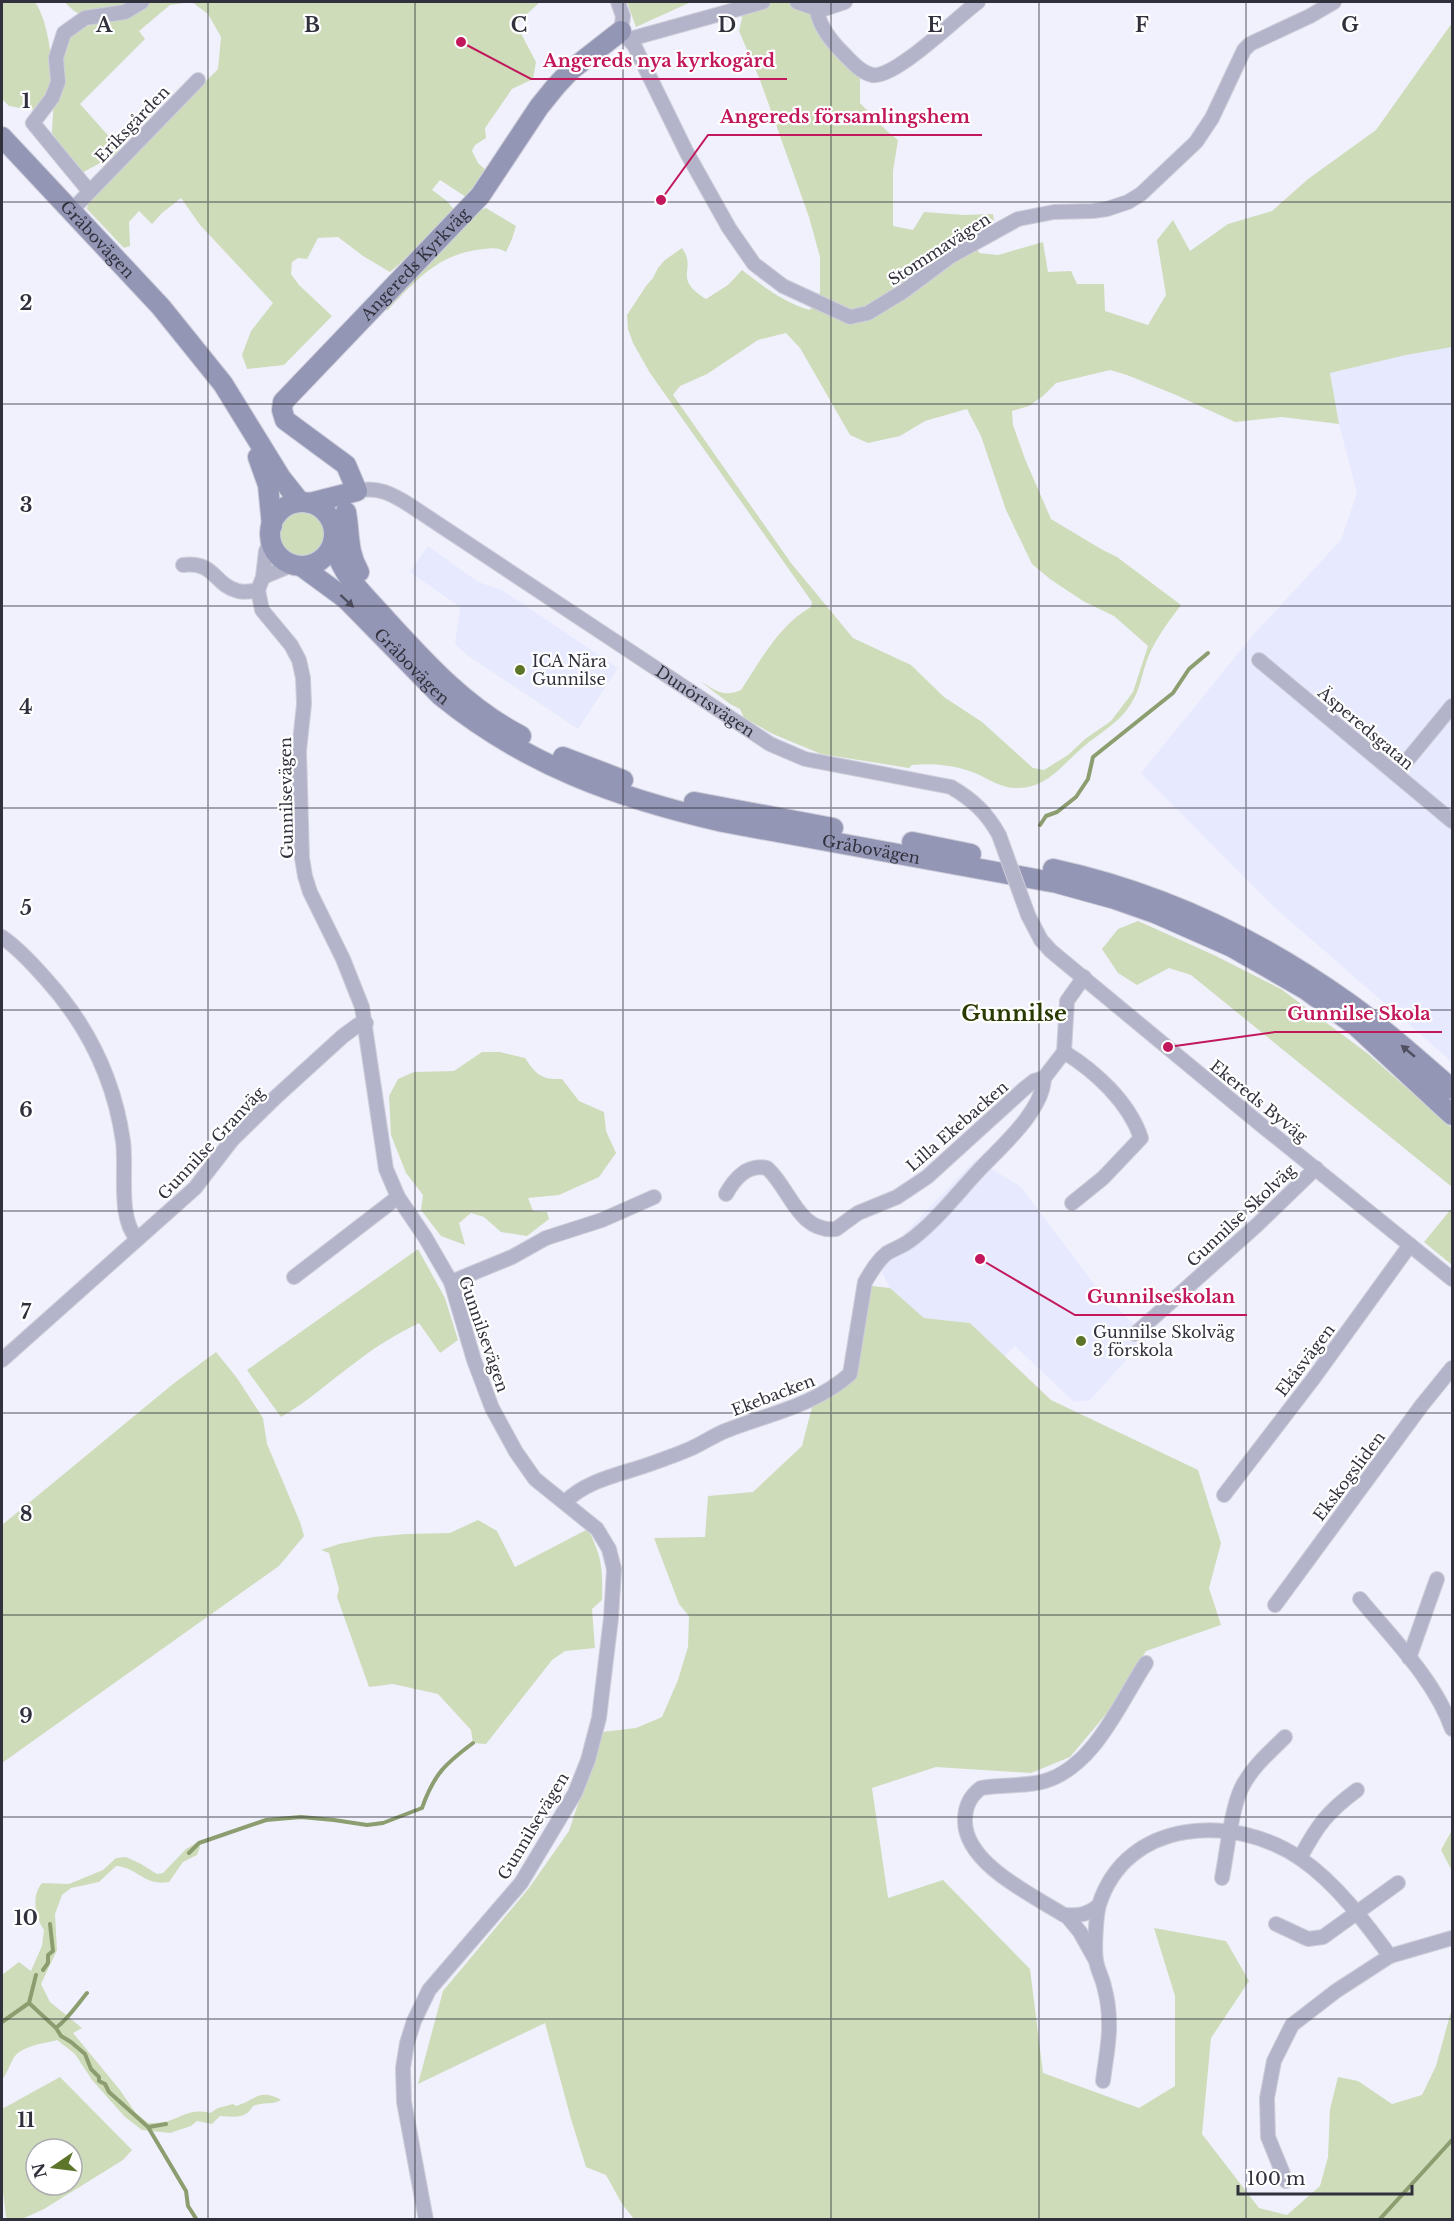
<svg xmlns="http://www.w3.org/2000/svg" width="1454" height="2221" viewBox="0 0 1454 2221" font-family="'Libre Baskerville',serif">
<style>
.built{fill:#e7e9ff}
.green{fill:#cedcba;fill-rule:evenodd}
.lines{fill:none;stroke-linecap:round;stroke-linejoin:round}
.stream{stroke:#8c9e6f;stroke-width:4}
.street-casing{stroke:#ceceda;stroke-width:16}
.secondary-casing{stroke:#ceceda;stroke-width:22}
.street{stroke:#b3b4ca;stroke-width:14}
.secondary{stroke:#9496b6;stroke-width:20}
.street-bridge-casing{stroke:#ceceda;stroke-width:16;stroke-linecap:butt}
.street-bridge{stroke:#b3b4ca;stroke-width:14}
.oneway{fill:#4f4f61}
.grid{fill:none;stroke:#31313d;stroke-width:1.5;stroke-opacity:0.55}
.poi-dot{fill:#5c7528;stroke:#fff;stroke-width:2}
.labels{text-anchor:middle;stroke-width:4.5;stroke-linejoin:round;paint-order:stroke}
.street-label{font-size:16px;fill:#31313d;stroke:#fff}
.poi-label{font-size:16px;fill:#31313d;stroke:#fff;text-anchor:start}
.district-label{font-size:22px;font-weight:bold;fill:#2a3b02;stroke:#fff}
.grid-label{font-size:20px;text-anchor:middle;font-weight:bold;fill:#31313d;stroke:#fff;stroke-width:4.5;stroke-linejoin:round;paint-order:stroke}
.leader{fill:none;stroke:#c2185b;stroke-width:2}
.callout-dot{fill:#c2185b;stroke:#fff;stroke-width:2}
.callout-label{font-size:18px;text-anchor:middle;font-weight:bold;fill:#c2185b;stroke:#fff;stroke-width:4.5;stroke-linejoin:round;paint-order:stroke}
</style>
<rect width="100%" height="100%" fill="#f0f1fd"/>
<path class="built" d="M1452 347V1062L1273 906 1141 773 1253 635 1341 540 1357 493 1339 424 1330 373 1406 355Z
M428 546 478 582 502 590 618 668 578 729 467 655 455 644 460 607 410 572Z
M976 1159 1021 1187 1094 1284 1147 1337 1090 1400 1074 1402 1015 1346 1004 1356 970 1323 924 1318 890 1288 881 1270 890 1249Z"/>
<path class="green" d="M2 2H35C47 18 56 68 49 87 45 97 40 103 32 110L9 106 2 99Z
M65 2H135C126 6 93 17 84 15 76 14 69 7 65 2Z
M150 2H540L516 24 536 62 533 79 512 89 485 128 486 138 475 145 472 151 478 163 489 173 469 199 440 180 432 190 447 201 455 211 452 217 390 272 363 256 338 237 318 238 307 259 298 258 292 262 291 274 299 285 332 316 284 365 247 369 242 355 251 331 273 303 200 225 181 198 162 213 152 224 139 211 129 222 130 246 124 248 87 209 89 199 218 69 221 37 208 14 192 2 170 5 139 31 145 39 80 104 122 151 80 174 52 133C55 102 51 40 85 27 106 19 132 15 150 2Z
M627 2H691L636 27Z
M739 2H813L835 36 860 63V103L887 131 898 140 893 171V226L913 230 924 212 964 215 993 214 994 221 974 238 979 253 998 255 1043 242 1048 272 1071 271 1077 284H1104L1105 311 1148 325 1166 295 1157 240 1173 220 1190 251 1228 224 1272 211 1308 179 1376 130 1452 23V347L1406 355 1330 373 1339 424 1282 417 1235 422 1176 395 1127 375 1110 370 1056 383 1043 396 1029 406 1012 411 1013 425 1025 459 1051 519 1101 549 1117 557 1181 605C1169 621 1157 637 1149 655 1142 671 1141 688 1132 702 1120 723 1099 733 1082 748 1062 765 1047 788 1018 788 1002 789 989 779 975 773 954 765 934 763 912 765L909 768 821 754 773 734 744 718 740 709 730 704 700 681C715 690 723 698 741 690 761 660 779 625 811 607L812 602 650 373 633 343 628 329 627 315 646 286 653 278 658 268 665 260 682 248C698 270 671 277 706 299L728 285 742 270C764 287 783 302 810 310L820 292V257L809 217 760 80 739 31 742 18ZM786 333 800 348 850 435 868 443 900 436 925 421 967 409 981 436 1006 510 1032 564 1050 579 1083 601 1114 616 1148 646 1133 692 1111 721 1085 739 1068 755 1044 770 1033 768 982 722 944 697 911 665 853 638 791 563 673 395 680 386 707 374 758 340Z
M486 208 516 226 512 239 506 252C498 247 493 248 484 249 439 253 416 280 387 311L384 305 478 211Z
M279 533a24 24 0 1 1 48 0a24 24 0 1 1-48 0Z
M1138 921 1216 956 1281 989 1367 1053 1452 1128V1187L1191 975 1169 968 1137 985 1118 973 1102 949 1118 929Z
M482 1052H500L525 1058C536 1074 541 1080 562 1079L579 1101 604 1112 606 1131 616 1153 599 1177 559 1195 528 1198 533 1211 547 1212 549 1219 527 1236 501 1232 484 1217 471 1213 459 1223 465 1245 441 1236 421 1210 423 1195 406 1173 391 1135 389 1096 398 1079 414 1072 454 1071Z
M1452 1208V1265L1424 1242Z
M418 1249 445 1298 458 1340 440 1353 419 1323C397 1334 376 1346 356 1362 331 1380 309 1401 281 1417L247 1370Z
M872 1286 890 1288 924 1318 970 1323 1051 1400 1198 1470 1221 1543 1209 1588 1221 1625 1146 1651 1107 1713 1070 1757 1031 1773 936 1767 872 1788 888 1898 943 1880 1030 1969 1043 2073 1139 2108 1175 2086V1996L1154 1928 1226 1941 1249 1981 1211 2038 1202 2134 1259 2208 1287 2215 1320 2186 1328 2157 1330 2109 1338 2077 1358 2081 1392 2104 1422 2095 1436 2066 1452 2008V2219H634L622 2204 606 2175 586 2167 571 2119 545 2023 418 2084 443 1991 529 1888 569 1831 602 1732 636 1728 662 1717 678 1680 688 1647 689 1616 679 1604 654 1538 705 1537 708 1496 753 1492 802 1446 812 1407 851 1379Z
M216 1352 237 1378 263 1418 267 1444 300 1522 304 1536 279 1566 2 1763V1525L173 1384Z
M478 1520 497 1531 515 1567 588 1529C602 1557 603 1569 602 1600L592 1609 595 1648 565 1651 552 1660 486 1744 473 1743 471 1730 438 1694 393 1684 369 1687 337 1597 339 1589 329 1553 321 1550 339 1544 374 1537 406 1534 450 1533Z
M1452 1830V1871L1441 1850Z
M198 1842 200 1847 197 1855 183 1862 169 1882C145 1887 137 1867 116 1866L99 1882 71 1888 62 1895 55 1914 57 1950 41 1984 50 2002 82 2028 73 2033 120 2090 135 2112 148 2123C154 2123 162 2123 168 2121 184 2116 191 2108 210 2113L218 2108 233 2104 236 2106C255 2100 260 2088 281 2100 272 2105 263 2102 253 2106 246 2119 234 2117 220 2116L212 2124 197 2121 191 2126 170 2133 142 2130 125 2117 92 2080 75 2054 57 2040C44 2044 21 2045 13 2059 9 2067 7 2073 2 2080V1975L19 1962 31 1971 42 1946 44 1930C35 1917 31 1896 42 1883L69 1884 103 1870 116 1858 126 1857 141 1864 157 1874 163 1873 186 1849Z
M60 2077 132 2150 123 2160 44 2209 22 2219H8L6 2217 2 2183V2109ZM36 2149H72V2185H36Z"/>
<g class="lines">
<path class="stream" d="M1040 825 1046 816 1057 812 1076 797 1088 779 1093 757 1173 693 1189 669 1208 653
M189 1853 199 1843 266 1820 301 1817 334 1820 367 1825 383 1823 422 1808C434 1774 445 1764 473 1743
M43 1970 48 1963V1955L53 1951 50 1924
M29 2003 56 2028 61 2036 71 2042 85 2054 91 2069 99 2077V2081L105 2084 109 2092 148 2127 186 2191 188 2206 197 2220
M2 2022 29 2003 36 1975
M56 2028C68 2019 77 2005 87 1993
M149 2127 166 2124
M1379 2220 1452 2140"/>
<g class="street-casing">
<g id="street">
<path d="M618 2 623 16 621 31 634 45 687 153 729 228 754 264 783 286 850 317 868 313 904 291 951 256 1018 219 1054 212 1093 211 1107 209 1128 202 1141 194 1196 142 1212 118 1244 50 1250 44 1310 16 1334 2"/>
<path d="M797 2 821 10 845 2"/>
<path d="M817 10C819 26 832 42 843 53 852 62 860 72 872 75 895 79 957 17 978 2"/>
<path d="M630 39 763 2"/>
<path d="M89 191 33 123 52 98 58 82 56 58 64 33 85 18 125 12 142 2"/>
<path d="M71 211 198 80"/>
<path id="s1" d="M357 491C377 486 392 494 408 504L770 744 805 759 951 787C973 800 987 813 999 835"/>
<path d="M271 541 266 551 263 577 258 590 262 610 291 645 299 660 303 678 304 704 299 751 302 858 305 876 310 892 343 959 362 1007 386 1169 398 1197 425 1237 451 1282 474 1360 492 1408 516 1452 535 1479 597 1529 609 1549 614 1569 611 1618 599 1718 588 1760 575 1793 521 1883 429 1990 414 2021 407 2043 403 2068 404 2102 426 2220"/>
<path d="M183 565C215 561 214 585 238 591 245 593 252 591 258 590"/>
<path d="M263 577 294 564"/>
<path d="M1259 660 1452 821"/>
<path d="M1396 774 1452 706"/>
<path d="M1028 915 1041 940 1051 951 1260 1124 1452 1279"/>
<path d="M2 937C18 948 31 962 45 978 87 1024 114 1078 123 1141 127 1170 117 1217 137 1239"/>
<path d="M1064 1052C1095 1071 1129 1102 1141 1138L1103 1178 1072 1203"/>
<path d="M726 1194C735 1178 747 1164 767 1168 790 1188 798 1233 836 1229L858 1213 897 1197 927 1177 1025 1088 1034 1081 1044 1078 1064 1052 1067 1001 1084 977"/>
<path d="M294 1277 398 1197"/>
<path d="M451 1282 512 1257 546 1238 602 1220 654 1197"/>
<path d="M1135 1334 1257 1225 1316 1168"/>
<path d="M2 1360 195 1188 232 1140 277 1096 343 1036 358 1025 366 1023"/>
<path d="M1224 1495 1313 1379 1410 1245"/>
<path d="M565 1502C588 1479 623 1474 653 1463 666 1458 679 1454 692 1448 703 1443 713 1436 725 1431 768 1414 814 1406 850 1374L865 1282C871 1272 877 1261 887 1253 894 1249 901 1247 908 1242 936 1222 958 1192 982 1167 1003 1145 1043 1110 1044 1078"/>
<path d="M1360 1599C1393 1639 1435 1680 1452 1729"/>
<path d="M1275 1605 1422 1405 1452 1368"/>
<path d="M1409 1658 1437 1579"/>
<path d="M1300 1858C1317 1826 1327 1812 1357 1790"/>
<path d="M1222 1878C1227 1853 1231 1809 1242 1787 1252 1767 1270 1752 1285 1737"/>
<path d="M1098 1906C1087 1915 1078 1916 1064 1915 1032 1895 964 1863 965 1820 965 1806 970 1796 981 1788 1002 1784 1025 1787 1045 1781 1095 1766 1120 1702 1146 1663"/>
<path d="M1066 1915 1080 1932 1095 1959"/>
<path d="M1276 1924 1308 1939 1323 1937 1398 1883"/>
<path d="M1103 2081C1105 2062 1110 2041 1109 2022 1109 2010 1107 1997 1104 1986 1102 1977 1097 1969 1096 1960 1094 1949 1096 1916 1099 1905 1126 1818 1235 1813 1301 1859 1337 1884 1364 1921 1390 1956"/>
<path d="M1286 2181 1268 2137 1267 2098 1274 2061 1292 2025 1336 1991 1390 1956 1452 1938"/>
</g>
</g>
<g class="secondary-casing">
<g id="secondary">
<path id="s2" d="M2 137 161 307 223 384 281 478 300 502"/>
<path d="M258 457 268 485 272 526"/>
<circle cx="302" cy="534" r="32"/>
<path id="s3" d="M310 503 357 491 346 465 285 420 282 410 283 402 480 196 539 107 556 86 571 70 621 31"/>
<path d="M346 512C350 534 347 551 359 572"/>
<path d="M333 543C336 552 339 561 344 569 353 586 369 600 382 615 424 661 465 707 521 736"/>
<path id="s4" d="M301 566 346 599 441 696C526 765 617 798 723 822L1057 883 1115 899 1155 913 1232 947 1305 989 1356 1026 1452 1115"/>
<path d="M563 757 623 780"/>
<path d="M694 802 833 828"/>
<path d="M912 842 971 854"/>
<path d="M1053 869C1159 892 1259 939 1347 1002 1384 1028 1418 1060 1452 1089"/>
</g>
</g>
<use href="#street" class="street"/>
<use href="#secondary" class="secondary"/>
<g class="street-bridge-casing">
<path id="street-bridge" d="M999 835 1028 915"/>
</g>
<use href="#street-bridge" class="street-bridge"/>
</g>
<defs><path id="oneway-solid" d="M-6-.8H1V-3.2L6.5 0L1 3.2V.8H-6Z" transform="scale(1.5)"/></defs>
<g class="oneway">
<use href="#oneway-solid" transform="translate(347 601) rotate(43)"/>
<use href="#oneway-solid" transform="translate(1408 1051) rotate(-140)"/>
</g>
<path class="grid" d="M208 2V2220M415 2V2220M623 2V2220M831 2V2220M1039 2V2220M1246 2V2220M2 202H1452M2 404H1452M2 606H1452M2 808H1452M2 1010H1452M2 1211H1452M2 1413H1452M2 1615H1452M2 1817H1452M2 2019H1452"/>
<g class="poi-dot">
<circle cx="520" cy="670" r="6"/>
<circle cx="1081" cy="1341" r="6"/>
</g>
<g class="labels">
<g class="street-label">
<text transform="translate(132 124) rotate(-46)" y="6">Eriksgården</text>
<text dy="6" stroke="none"><textPath href="#s2" startOffset="140">Gråbovägen</textPath></text>
<text transform="translate(939 249) rotate(-33)" y="6">Stommavägen</text>
<text dy="6" stroke="none"><textPath href="#s3" startOffset="362">Angereds Kyrkväg</textPath></text>
<text dy="6" stroke="none"><textPath href="#s4" startOffset="150">Gråbovägen</textPath></text>
<text dy="6" stroke="none"><textPath href="#s1" startOffset="411">Dunörtsvägen</textPath></text>
<text transform="translate(1366 728) rotate(40)" y="6">Äsperedsgatan</text>
<text transform="translate(286 798) rotate(-91)" y="6">Gunnilsevägen</text>
<text dy="6" stroke="none"><textPath href="#s4" startOffset="654">Gråbovägen</textPath></text>
<text transform="translate(1259 1101) rotate(39)" y="6">Ekereds Byväg</text>
<text transform="translate(957 1126) rotate(-41)" y="6">Lilla Ekebacken</text>
<text transform="translate(211 1143) rotate(-47)" y="6">Gunnilse Granväg</text>
<text transform="translate(1241 1215) rotate(-43)" y="6">Gunnilse Skolväg</text>
<text transform="translate(484 1334) rotate(71)" y="6">Gunnilsevägen</text>
<text transform="translate(1305 1360) rotate(-53)" y="6">Ekåsvägen</text>
<text transform="translate(773 1395) rotate(-21)" y="6">Ekebacken</text>
<text transform="translate(1349 1476) rotate(-53)" y="6">Ekskogsliden</text>
<text transform="translate(533 1826) rotate(-59)" y="6">Gunnilsevägen</text>
</g>
<g class="poi-label">
<text x="532" y="667">ICA Nära<tspan x="532" dy="18">Gunnilse</tspan></text>
<text x="1093" y="1338">Gunnilse Skolväg<tspan x="1093" dy="18">3 förskola</tspan></text>
</g>
<g class="district-label">
<text x="1014" y="1021">Gunnilse</text>
</g>
</g>
<g class="grid-label">
<text x="104" y="32">A</text>
<text x="312" y="32">B</text>
<text x="519" y="32">C</text>
<text x="727" y="32">D</text>
<text x="935" y="32">E</text>
<text x="1142" y="32">F</text>
<text x="1350" y="32">G</text>
<text x="26" y="108">1</text>
<text x="26" y="310">2</text>
<text x="26" y="512">3</text>
<text x="26" y="714">4</text>
<text x="26" y="915">5</text>
<text x="26" y="1117">6</text>
<text x="26" y="1319">7</text>
<text x="26" y="1521">8</text>
<text x="26" y="1723">9</text>
<text x="26" y="1925">10</text>
<text x="26" y="2127">11</text>
</g>
<path class="leader" d="M461 42L531 79H787M661 200L708 135H982M1168 1047L1275 1032H1442M980 1259L1075 1315H1247"/>
<g class="callout-dot">
<circle cx="461" cy="42" r="6"/>
<circle cx="661" cy="200" r="6"/>
<circle cx="1168" cy="1047" r="6"/>
<circle cx="980" cy="1259" r="6"/>
</g>
<g class="callout-label">
<text x="659" y="67">Angereds nya kyrkogård</text>
<text x="845" y="123">Angereds församlingshem</text>
<text x="1359" y="1020">Gunnilse Skola</text>
<text x="1161" y="1303">Gunnilseskolan</text>
</g>
<rect width="1454" height="2221" fill="none" stroke="#31313d" stroke-width="6"/>
<g transform="translate(54 2167) rotate(256)"><circle r="28" fill="#ffffff" stroke="#adadb1" stroke-width="1.5"/>
<path d="M0-4.5L10 22L0 15L-10 22Z" fill="#5c7528"/>
<text y="-9" font-size="16" font-weight="bold" text-anchor="middle" fill="#31313d">N</text>
</g>
<path d="M1238 2185v9h174v-9" fill="none" stroke="#31313d" stroke-width="3"/>
<text x="1247" y="2185" font-size="18" fill="#31313d" stroke="#ffffff" stroke-width="4.5" paint-order="stroke">100 m</text>
</svg>
